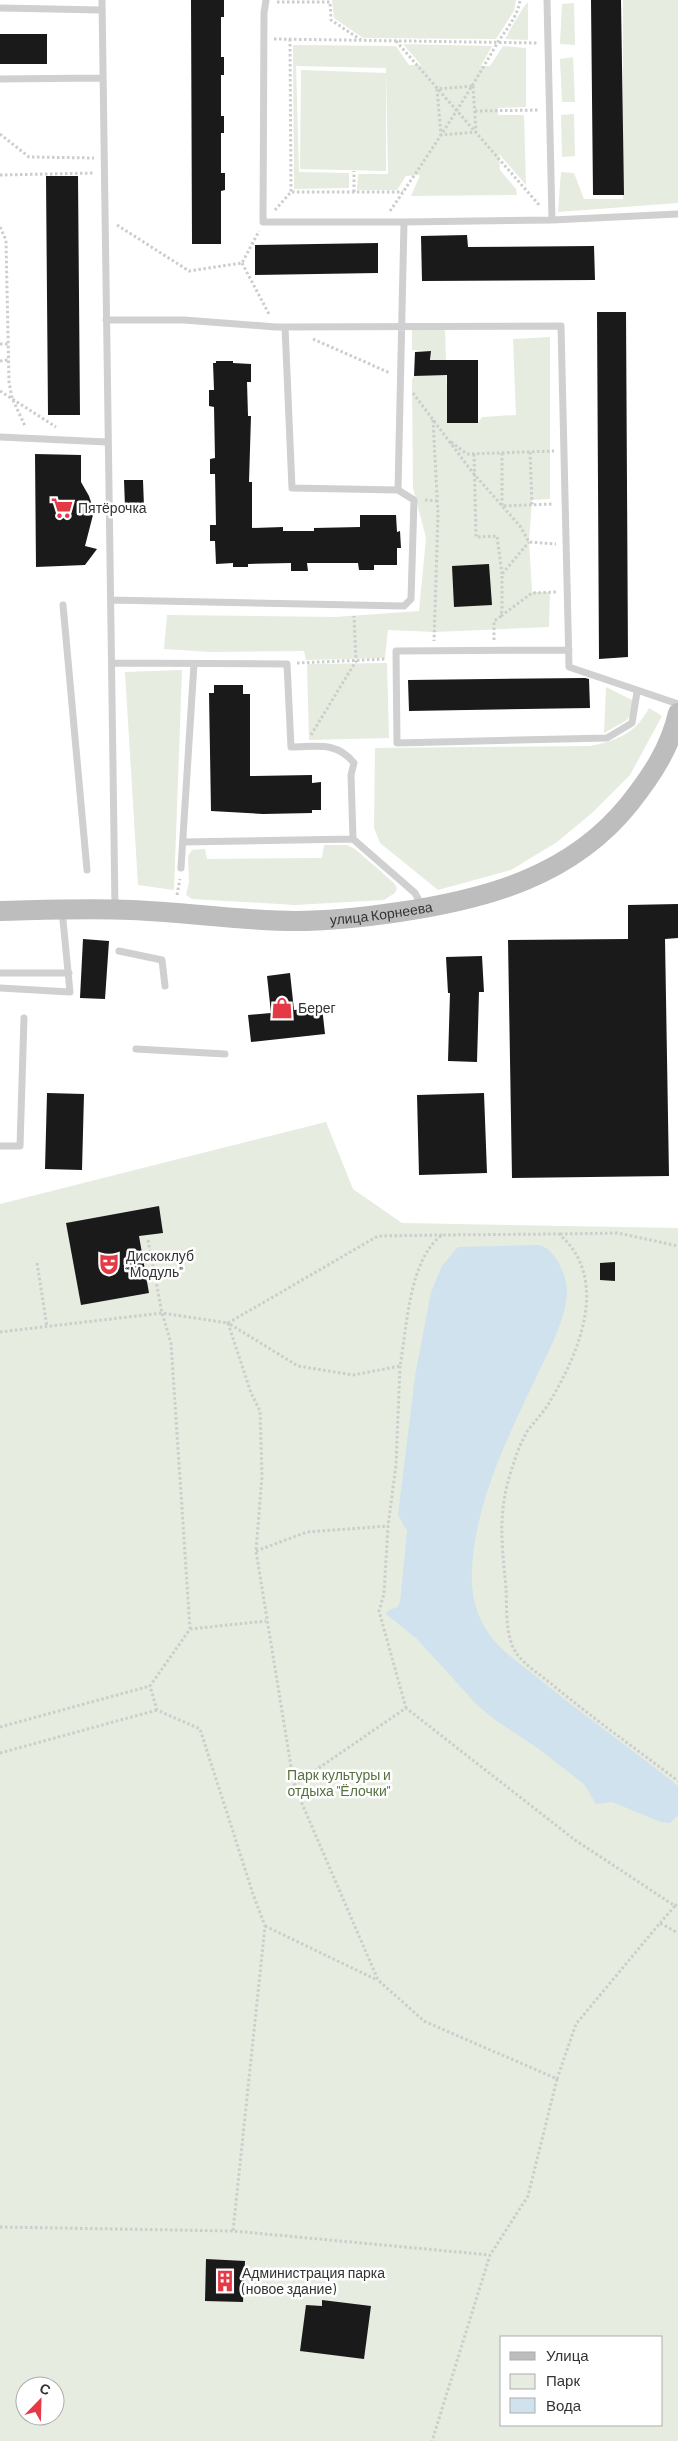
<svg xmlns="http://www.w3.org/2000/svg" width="678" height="2441" viewBox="0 0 678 2441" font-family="Barlow,sans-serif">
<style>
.green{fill:#e6ecdf;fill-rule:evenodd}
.water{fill:#cfe2ee}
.building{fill:#1a1a1a}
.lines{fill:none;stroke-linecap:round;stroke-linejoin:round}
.path{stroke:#cdcdcd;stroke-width:3;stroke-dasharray:2.5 2.5;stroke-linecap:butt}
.lane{stroke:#d0d0d0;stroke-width:7}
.secondary{stroke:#bdbdbd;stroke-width:20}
.labels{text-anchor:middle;stroke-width:5;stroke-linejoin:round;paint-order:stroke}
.poi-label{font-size:14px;fill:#333;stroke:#fff;text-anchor:start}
.street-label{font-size:14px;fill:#333;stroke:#fff}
.park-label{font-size:14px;fill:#56703f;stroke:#fff}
</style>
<rect width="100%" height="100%" fill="#fff"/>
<path class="green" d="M332 0H516L514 11 496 39 363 38 334 18Z
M623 0H678V203L558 212 561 172 574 173 584 199H623Z
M528 2V40L505 39C509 32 524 5 528 2Z
M574 3 575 45 560 44 562 4Z
M403 44 492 46 481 66H490L503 46 526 48V107L498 108V115H524L526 185 499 154 500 170 516 189 517 195 411 196 420 175 406 176 397 190H357L358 174H388L386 68 296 66 299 172 349 173V188L294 189 293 45 396 46 409 65H421Z
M573 57 575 102H562L560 59Z
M301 70 386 73V171L300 169Z
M574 114 575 156 562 157 561 115Z
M412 330H445L448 423H478L482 417 516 415 513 339 550 337V499L532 500 529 542 532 592H550L549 627 435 632 388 630 385 658 306 660 304 651 211 652 164 649 167 615 335 617 419 611 426 538 413 488 412 380 414 376 430 375 431 351 412 350Z
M387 663 389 738 309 740 307 664Z
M182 670 174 890 138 885 125 672Z
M606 687 638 703 627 720 604 733Z
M649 708 662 716 630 775 592 813 557 842 511 870 438 890 380 843 374 828 375 748 590 746C617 741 636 733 649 708Z
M324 845H347L355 849 394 883 397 888 395 893 384 900 295 905 192 899 186 895 189 882 188 856 192 850 205 849 207 859 322 858Z
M326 1122 353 1189 402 1223 678 1228V2441H0V1204ZM502 2337H662V2425H502ZM25 2386H55V2416H25Z"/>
<path class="water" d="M539 1245C556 1249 568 1278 567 1294 565 1323 544 1360 532 1386 505 1443 476 1503 472 1567 471 1586 473 1605 482 1622 493 1646 518 1662 538 1678 583 1715 632 1749 678 1786V1815L670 1823 661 1822 612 1802 596 1804 584 1784 536 1747 498 1722 478 1706 417 1639 386 1614 389 1610 398 1607 400 1602 407 1531 398 1515 415 1376 431 1292 442 1266 458 1247Z"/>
<path class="building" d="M191 0H224V17H221V57H224V75H221V116H224V133H221V173H225V190L221 191V244H192Z
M591 0H621L624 195H593Z
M0 34H47V64H0Z
M46 176H78L80 415H48Z
M467 235 468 247 594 246 595 280 422 281 421 236Z
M378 243V273L255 275V245Z
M597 312H626L628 657 599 659Z
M431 351 430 360H478V423H447V375L414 376 415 352Z
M216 361H233V363L251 364V382H247L248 416H251L249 482H252V528L283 527V531H314V528L360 527V515H396L397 532 400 531 401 548H397V565H374V570H359L358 563H307L308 571H291V563L248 564V567H233V563L216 564 215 541H210V525H216L215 474H210V459L215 458 214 407 209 406V390H214L213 363H216Z
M35 454 81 455V482L89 496 94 511 85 546 97 549 85 565 36 567Z
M124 480H143L144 507H125Z
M489 564 492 605 454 607 452 566Z
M585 678 589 679 590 708 409 711 408 680Z
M214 685H243V694H250V776L312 775V783L321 782V810H312V813L263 814 211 811 209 693H214Z
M678 904V938L665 939 669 1176 512 1178 508 940 628 939V905Z
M83 939 109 941 105 999 80 998Z
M482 956 484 992H479L477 1062 448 1061 450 993H448L446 957Z
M290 973 294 1010 322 1007 325 1034 251 1042 248 1015 271 1013 267 976Z
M47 1093 84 1094 82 1170 45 1169Z
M484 1093 487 1173 419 1175 417 1095Z
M159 1206 163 1233 139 1236 149 1293 81 1305 66 1223Z
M615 1262V1281L600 1280V1263Z
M206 2259 245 2261 243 2302 205 2301Z
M322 2300 371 2306 364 2359 300 2351 306 2305 322 2306Z"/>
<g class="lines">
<path class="path" d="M277 2H330L331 20 361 40
M274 39 538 43
M290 39 291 192
M396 41 540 206
M473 86 476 132 441 135 437 89Z
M475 111 539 110
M0 134 29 157 94 158
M0 175 94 173
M354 192V171
M275 210 291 192H403
M390 211C427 157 463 103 495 47 505 30 517 19 520 0
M117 225 189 271 242 263 259 231
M0 227 6 240 9 382 12 398 25 426
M242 263 270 316
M313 339 390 373
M0 344H8
M0 361 8 360
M0 391 56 427
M413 393 473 473 520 526 529 542 556 544
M433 420 438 514 434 641
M451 442 467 454 554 451
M530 452 532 505
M502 453V506L553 504
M474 454 476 537 497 536 502 574
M425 500 437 501
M501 616 532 593 556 592
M494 640V621L500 617 502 611V574L529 542
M297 663 386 659
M311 735 356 661 354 616
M177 895 180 879
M560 1234 618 1233 678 1246
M442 1235 378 1236 228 1323 298 1366 353 1375 400 1366C407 1327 409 1259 442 1235L559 1234C611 1279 579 1353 549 1403 543 1413 535 1421 528 1430 521 1442 516 1455 512 1468 497 1513 502 1543 506 1588 507 1607 505 1634 515 1651 522 1663 538 1673 549 1682 591 1717 635 1748 678 1781
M148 1240 162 1313 171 1343 190 1629 150 1686 157 1710 200 1729 253 1894 265 1926 233 2231
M37 1263 47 1327
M0 1332 162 1313 228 1323 251 1393 260 1411 262 1476 256 1551 294 1785 378 1980 424 2021 557 2079 528 2196 490 2255 432 2441
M400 1366 396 1465 388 1526 384 1594 379 1611 406 1708
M256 1551 307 1532 388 1526
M190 1629 266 1621
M0 1727 150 1686
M0 1753 157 1710
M294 1785 406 1708 575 1840 675 1906 678 1903
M660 1923 675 1906
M265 1926 377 1980
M557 2079 576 2024 660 1923 678 1933
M0 2227 233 2231 490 2255"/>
<path class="lane" d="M102 0 115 907
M266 0 264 13 263 222H404
M547 0 552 220
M0 8 102 10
M0 79 103 78
M106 320H184L276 327 561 326 569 667 678 704
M0 437 107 442
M398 490 404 222 552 220 678 214
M111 600 404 606 411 599 414 500 398 490 292 488 285 327
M63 605 87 870
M569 650 396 651 397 743 607 738 632 723 637 692
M112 663 287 664 291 747C317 747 336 741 354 763L351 775 353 839 183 842
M353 839 415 893 422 906
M181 868 194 664
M119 951 162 960 165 986
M0 973H69
M0 988 70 992 62 910
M136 1049 225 1054
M0 1146H20L24 1018"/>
<path class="secondary" id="s1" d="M0 911C44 910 87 908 131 910 186 912 241 921 296 921 331 921 365 917 399 912 487 899 572 876 630 803 652 775 670 748 678 713"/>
</g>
<defs>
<g id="supermarket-bare" transform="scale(1.725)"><path d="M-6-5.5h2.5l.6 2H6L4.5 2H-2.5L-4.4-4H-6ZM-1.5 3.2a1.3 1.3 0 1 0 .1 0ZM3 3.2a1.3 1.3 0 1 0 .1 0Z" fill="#e63946" stroke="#fff" stroke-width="2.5" paint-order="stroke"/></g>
<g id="shop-bare" transform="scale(1.725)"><path d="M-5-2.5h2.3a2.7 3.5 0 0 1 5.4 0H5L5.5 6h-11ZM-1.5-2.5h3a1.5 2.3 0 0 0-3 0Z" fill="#e63946" stroke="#fff" stroke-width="2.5" paint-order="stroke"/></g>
<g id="theatre-bare" transform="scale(1.725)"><path d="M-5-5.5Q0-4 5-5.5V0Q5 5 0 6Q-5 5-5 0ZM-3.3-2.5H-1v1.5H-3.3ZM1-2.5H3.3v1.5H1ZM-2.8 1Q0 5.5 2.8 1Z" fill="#e63946" stroke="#fff" stroke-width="2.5" paint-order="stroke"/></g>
<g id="building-bare" transform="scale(1.725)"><path d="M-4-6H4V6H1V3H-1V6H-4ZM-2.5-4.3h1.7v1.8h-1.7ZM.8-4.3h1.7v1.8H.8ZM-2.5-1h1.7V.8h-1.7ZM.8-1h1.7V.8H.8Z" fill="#e63946" stroke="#fff" stroke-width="2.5" paint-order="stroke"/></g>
</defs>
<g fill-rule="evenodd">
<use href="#supermarket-bare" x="62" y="508"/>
<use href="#shop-bare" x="282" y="1008"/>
<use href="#theatre-bare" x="109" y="1264"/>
<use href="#building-bare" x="225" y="2281"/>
</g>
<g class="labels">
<g class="poi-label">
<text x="78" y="513">Пятёрочка</text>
<text x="298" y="1013">Берег</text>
<text x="126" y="1261">Дискоклуб<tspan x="126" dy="16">"Модуль"</tspan></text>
<text x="242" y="2278">Администрация парка<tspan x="242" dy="16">(новое здание)</tspan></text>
</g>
<g class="street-label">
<text dy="5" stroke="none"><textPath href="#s1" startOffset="382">улица Корнеева</textPath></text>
</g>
<g class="park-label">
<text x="339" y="1780">Парк культуры и<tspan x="339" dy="16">отдыха "Ёлочки"</tspan></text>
</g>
</g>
<rect x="500" y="2336" width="162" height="90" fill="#ffffff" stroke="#adadad"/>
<rect x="510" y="2352" width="25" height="8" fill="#bdbdbd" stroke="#adadad"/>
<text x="546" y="2361" font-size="15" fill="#333333">Улица</text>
<rect x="510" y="2374" width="25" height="15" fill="#e6ecdf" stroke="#adadad"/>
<text x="546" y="2386" font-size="15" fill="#333333">Парк</text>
<rect x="510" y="2398" width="25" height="15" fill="#cfe2ee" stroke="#adadad"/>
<text x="546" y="2411" font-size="15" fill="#333333">Вода</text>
<g transform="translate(40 2401) rotate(23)"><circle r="24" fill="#ffffff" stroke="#adadad"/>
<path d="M0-4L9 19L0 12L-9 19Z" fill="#e63946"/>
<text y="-8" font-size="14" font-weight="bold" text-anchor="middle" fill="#333333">С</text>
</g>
</svg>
